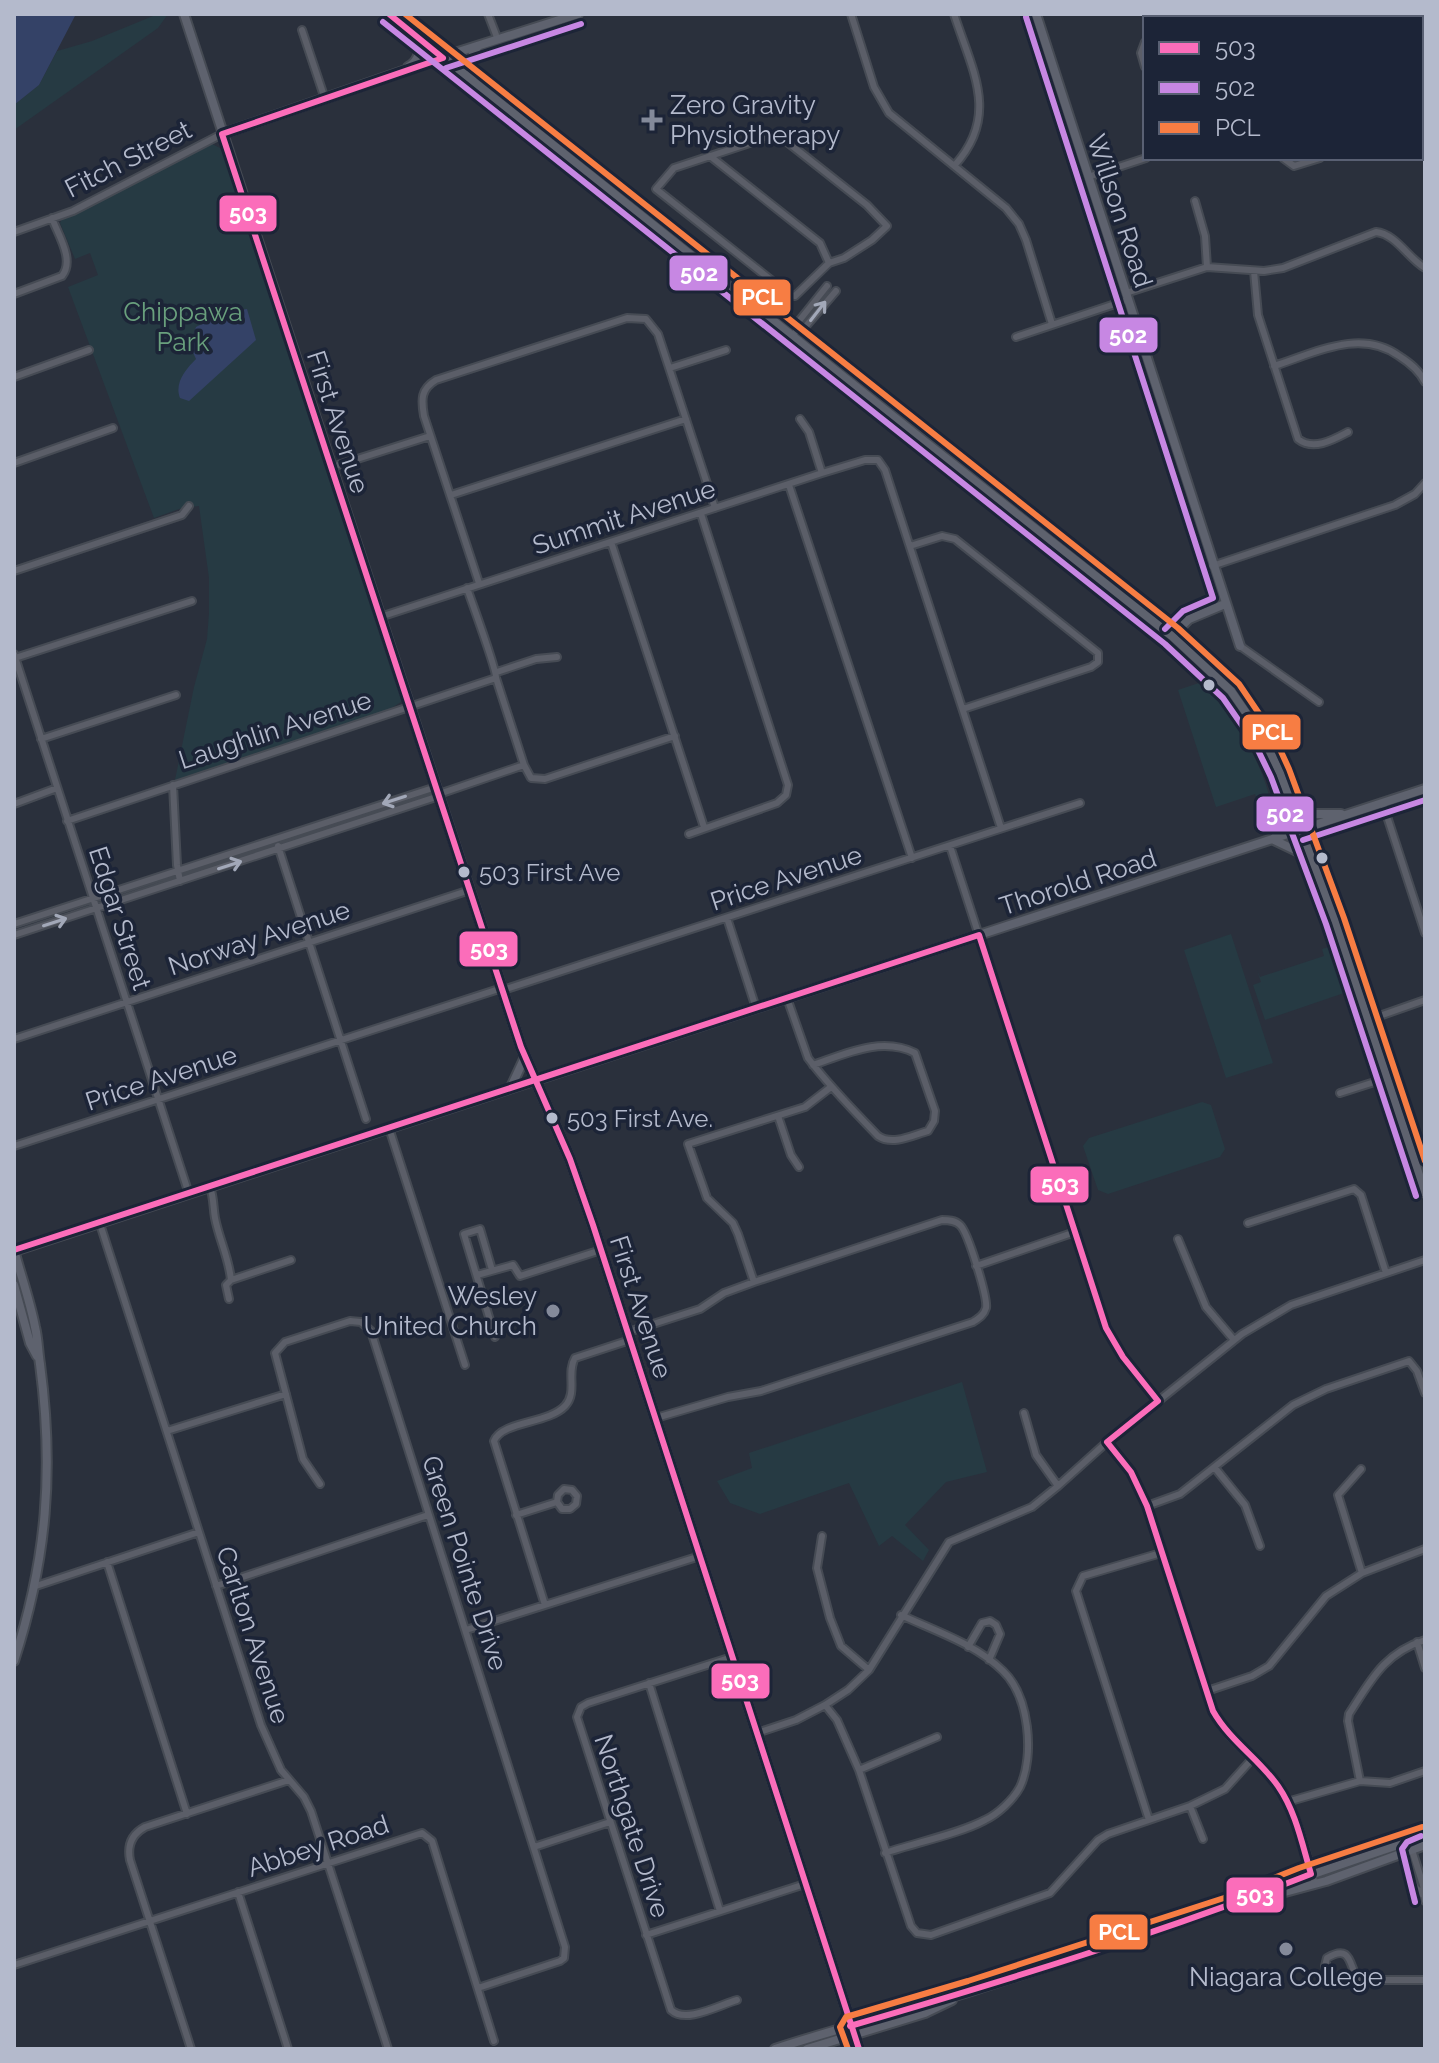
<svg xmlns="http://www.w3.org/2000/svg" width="1439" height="2063" viewBox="0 0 1439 2063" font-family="Raleway,sans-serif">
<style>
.green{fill:#263a43}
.water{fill:#344267}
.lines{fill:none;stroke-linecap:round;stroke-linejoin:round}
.street-casing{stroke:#464b54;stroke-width:10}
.secondary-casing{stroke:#464b54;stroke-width:12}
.street{stroke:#5b5e68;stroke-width:6}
.secondary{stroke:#5e626e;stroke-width:8}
.bus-1-casing{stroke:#1c2437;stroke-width:12}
.bus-2-casing{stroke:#1c2437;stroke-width:12}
.bus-3-casing{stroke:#1c2437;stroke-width:12}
.bus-1{stroke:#fb6dba;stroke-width:6}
.bus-2{stroke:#c787e3;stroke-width:6}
.bus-3{stroke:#f77d43;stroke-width:6}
.oneway{stroke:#a2a8b8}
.poi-dot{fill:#848a9a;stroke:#1c2437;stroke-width:3}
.bus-dot{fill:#b4bacc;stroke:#1c2437;stroke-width:3}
.labels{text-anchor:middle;stroke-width:7;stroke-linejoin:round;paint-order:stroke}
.bus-label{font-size:24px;fill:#b4bacc;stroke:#1c2437;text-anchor:start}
.poi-label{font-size:26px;fill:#b4bacc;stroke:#1c2437;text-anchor:start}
.street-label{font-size:26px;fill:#b4bacc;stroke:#1c2437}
.park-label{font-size:26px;fill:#69a07d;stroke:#1c2437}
.line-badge{stroke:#1c2437;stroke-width:3}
.badge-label{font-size:22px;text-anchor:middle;font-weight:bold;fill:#fff}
</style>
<rect width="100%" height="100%" fill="#2a303c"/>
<path class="green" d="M158 14H168L158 28 14 130V105L39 85 57 51 92 41Z
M212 144 222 149 226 156 402 698 401 702 390 709 175 780 194 687 207 639 209 613V578L199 506 182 508 154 518 68 287 98 275 90 253 75 259 60 223 63 217Z
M1202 682C1238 723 1268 767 1274 822L1267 827 1255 794 1216 807 1178 690Z
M1231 934 1273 1063 1226 1078 1184 950Z
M1332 946 1347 992 1265 1020 1253 985 1261 982 1257 970 1260 977 1324 956 1322 949Z
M1202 1102 1211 1105 1225 1149 1220 1157 1108 1194 1098 1190 1083 1146 1089 1138Z
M962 1382 987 1472 946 1482 905 1525 929 1550 923 1561 892 1536 879 1546 849 1483 760 1514 730 1503 717 1481 752 1468 749 1453Z"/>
<path class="water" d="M14 14H76L39 85 14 105Z
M247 309 256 340 189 401 180 398C174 383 186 369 196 359L190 346 196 327 217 316 233 318 241 310Z"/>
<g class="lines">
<g class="street-casing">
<path id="street" d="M488 14 498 40
M851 14 874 87 889 113 1006 208 1019 224 1026 240 1052 324
M954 14C972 70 1000 115 955 165
M1406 14 1407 18
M1211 18 1223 14
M302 30 325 99
M1145 42 1141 53 1145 67
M1421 125 1425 123
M777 134 867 205 887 226 872 240 844 258 829 263 795 296 790 295 656 189 674 168Z
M710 156 820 243 829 263
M1283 158 1294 166 1320 158
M1088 177 1146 158
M1195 201 1205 236 1207 267
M14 232 73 211 222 134
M1254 271 1258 315 1298 439C1313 451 1333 440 1348 432
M1126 293 1207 267 1264 271 1283 268 1376 232C1396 234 1408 258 1425 268
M14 294 62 276C75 260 58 235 52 218
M798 329 806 326 836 291
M792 336 798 329 799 321 827 286
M1016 337 1127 300
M1274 366C1315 353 1360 328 1399 356 1410 363 1419 370 1425 382
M670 368 726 350
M14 377 89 350
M800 419 809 432 822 473
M14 463 113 428
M332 467 430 436
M789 485 912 858
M451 495 686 419
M611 542 704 827
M910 546 942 536 955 539 1098 653V662L1091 667 963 709
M1212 566 1395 505 1415 494 1425 483
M14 571 182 515 189 506
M479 583 424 416C421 399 421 389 436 380L627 318 646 319 658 334 715 508
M467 588C472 603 497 670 496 678L524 765 531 778 545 779 675 736
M380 617 822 473 865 460H878L885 470 1001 828
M1240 646 1319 702
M14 654 189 1194
M15 658 192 601
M497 672 536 659 557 657
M41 739 176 695
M173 785 177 865 180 881
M439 794 524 765
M14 804 57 788
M1383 804 1425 933
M67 821 496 678
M689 834 777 803 786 795 788 785 701 514
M278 846 366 1119
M950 846 1106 1328 1123 1357 1158 1401
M727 918 756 1008
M14 924 436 787
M14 935 439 796
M503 990 1080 803
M787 998 808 1058C829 1086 854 1111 878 1136 893 1146 913 1135 928 1131L934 1121 935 1111 915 1053C882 1036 845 1054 813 1065
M1368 1020 1425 1000
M14 1039 470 890
M1340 1093 1387 1078
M778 1116 791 1155 799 1167
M389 1128 465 1365
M14 1146 502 988
M210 1187C214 1198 213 1207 215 1218 219 1239 229 1258 231 1280L226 1285 229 1299
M1248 1223 1354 1189 1361 1195 1386 1273
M100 1224 261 1725 281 1770 304 1797 311 1811 388 2049
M1178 1239 1206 1307 1234 1340
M976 1266 1075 1232
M492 1270 480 1229 464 1234 495 1337
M477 1275 513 1265 520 1276 601 1250
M231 1280 291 1260
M754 1282 738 1234 733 1223 707 1198 688 1144 805 1107 831 1087
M628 1332 700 1309 724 1293 754 1282 942 1220C948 1220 955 1220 960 1225 968 1232 988 1298 986 1308 984 1315 979 1318 973 1322L761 1391 728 1397 656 1418
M1024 1413 1036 1455 1058 1486
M167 1431 286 1394
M1107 1442 1131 1472 1147 1506 1213 1711C1230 1744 1256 1757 1277 1785 1298 1812 1305 1852 1315 1884
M1215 1468 1245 1505 1260 1546
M1361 1469 1338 1495 1362 1573
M320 1484 303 1459 275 1353 285 1342 350 1321 361 1322 371 1331 565 1947 564 1958 560 1961 478 1988
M1147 1506 1180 1494 1293 1405 1326 1389 1409 1361 1417 1371 1425 1393
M516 1515 557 1502 558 1495 564 1489 572 1490 577 1496 576 1504 570 1509H562L557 1502
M822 1536 817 1568 830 1618 841 1646 869 1670
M107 1562 187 1814
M36 1586 199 1532
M216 1586 428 1515
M545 1605 494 1441C502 1421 548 1424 565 1406 578 1392 566 1373 575 1358L630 1340
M466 1630 700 1556
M1417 1642 1425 1668
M968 1647 982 1623 990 1621 996 1625 1000 1634 989 1660
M732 1657 588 1703 581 1707 577 1717 671 2010C686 2024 719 2005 737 2000
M649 1683 720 1911
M1207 1691 1252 1676 1269 1666 1326 1596 1362 1573 1425 1549
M825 1705 837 1720 859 1770 911 1926 917 1933 931 1935 1050 1893 1098 1840 1108 1834 1190 1806 1225 1789 1252 1759
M757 1733 796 1720 825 1705 848 1690 869 1670 949 1542 1032 1507 1058 1486 1107 1442 1242 1334 1291 1305 1425 1260
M859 1770 937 1737
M1360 1781 1348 1721 1349 1714C1371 1680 1384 1653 1425 1640
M1287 1802 1360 1781 1390 1783 1425 1771
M1190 1806 1203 1839
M1149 1820 1076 1591 1083 1576 1161 1553
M534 1847 610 1822
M1412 1850 1423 1885 1425 1901
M885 1853C914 1843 959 1834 985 1820 998 1814 1013 1800 1020 1787 1035 1755 1029 1696 1003 1671 976 1644 935 1631 901 1615
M1403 1853 1415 1887 1423 1895
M238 1892 288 2049
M646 1935 805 1884
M14 1965 422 1833 432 1841 494 2041
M1358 1980C1349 1966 1352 1943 1327 1958L1325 1966 1328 1975 1350 1980H1425
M191 2049 130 1860C127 1845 132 1834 145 1827L289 1780"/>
</g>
<g class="secondary-casing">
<path id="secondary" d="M184 14 521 1047 570 1159 593 1225 859 2049
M389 14 924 441 1172 636 1231 691 1264 739 1280 773 1335 921 1425 1193
M1036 14 1240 646
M408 67C421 60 420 49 418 35
M473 81 469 61 478 46
M222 134 455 53 578 14
M1172 636 1189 619 1225 604
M1288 784 1308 814H1341
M1284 794V817L1274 840 1297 851 1312 866
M511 1087 525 1057
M14 1250C21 1276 30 1301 35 1327 38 1339 38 1352 40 1364 54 1470 47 1559 14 1661
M14 1251 1425 789
M14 1285 30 1343 37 1356
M1251 1901 1326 1881 1425 1845
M775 2049C841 2027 908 2011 974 1990 1126 1942 1274 1886 1425 1836
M807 2049 925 2013 952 2000"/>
</g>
<use href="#street" class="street"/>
<use href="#secondary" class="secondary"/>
<g class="bus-1-casing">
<path id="bus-1" d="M389 14 443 58 222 134 521 1047 570 1159 593 1225 859 2049
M14 1250 979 935 1106 1328 1123 1357 1158 1401 1107 1442 1131 1472 1147 1506 1213 1711C1230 1741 1259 1759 1278 1786 1296 1812 1302 1844 1311 1874 1160 1933 1005 1981 850 2026"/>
</g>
<g class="bus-2-casing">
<path id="bus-2" d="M1026 17 1213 598 1183 611 1165 629
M383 22 1165 644 1223 698 1255 744 1271 777 1326 924 1416 1196
M446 68 581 24
M1303 840 1425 800
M1415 1902 1402 1849 1407 1842 1421 1836"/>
</g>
<g class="bus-3-casing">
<path id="bus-3" d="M405 14 1178 628 1239 684 1273 734 1289 769 1344 918 1425 1161
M848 2049 840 2027 846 2017 968 1981 1224 1898 1299 1868 1422 1827"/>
</g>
<use href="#bus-1" class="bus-1"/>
<use href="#bus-2" class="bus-2"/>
<use href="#bus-3" class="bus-3"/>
</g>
<defs><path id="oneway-shaft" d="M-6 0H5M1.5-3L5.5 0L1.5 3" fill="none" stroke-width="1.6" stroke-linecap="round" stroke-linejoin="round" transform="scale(2)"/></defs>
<g class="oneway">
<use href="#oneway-shaft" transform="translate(818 311) rotate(-52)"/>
<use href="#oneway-shaft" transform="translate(394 800) rotate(162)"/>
<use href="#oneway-shaft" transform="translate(230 865) rotate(-18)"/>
<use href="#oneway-shaft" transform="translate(55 922) rotate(-18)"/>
</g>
<g class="poi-dot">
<path d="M648 108h8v8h8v8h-8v8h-8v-8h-8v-8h8z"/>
<circle cx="553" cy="1311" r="8"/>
<circle cx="1286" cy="1949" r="8"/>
</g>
<g class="bus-dot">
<circle cx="1209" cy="685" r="7"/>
<circle cx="1322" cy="858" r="7"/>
<circle cx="464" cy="872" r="7"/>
<circle cx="552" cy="1118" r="7"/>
</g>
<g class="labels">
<g class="bus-label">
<text x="479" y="881">503 First Ave</text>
<text x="567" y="1127">503 First Ave.</text>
</g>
<g class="poi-label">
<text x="670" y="114">Zero Gravity<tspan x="670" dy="30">Physiotherapy</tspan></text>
<text x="537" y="1305" text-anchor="end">Wesley<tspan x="537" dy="30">United Church</tspan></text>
<text x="1286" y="1986" text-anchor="middle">Niagara College</text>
</g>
<g class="street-label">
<text transform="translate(128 159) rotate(-27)" y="9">Fitch Street</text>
<text transform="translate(1120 211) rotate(72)" y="9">Willson Road</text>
<text transform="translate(338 422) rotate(72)" y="9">First Avenue</text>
<text transform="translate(624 517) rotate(-18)" y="9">Summit Avenue</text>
<text transform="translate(275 730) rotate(-18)" y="9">Laughlin Avenue</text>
<text transform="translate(786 878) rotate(-18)" y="9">Price Avenue</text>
<text transform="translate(1078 882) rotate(-18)" y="9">Thorold Road</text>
<text transform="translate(120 918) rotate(72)" y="9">Edgar Street</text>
<text transform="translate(259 938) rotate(-18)" y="9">Norway Avenue</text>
<text transform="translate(161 1078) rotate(-18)" y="9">Price Avenue</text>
<text transform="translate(641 1307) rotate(72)" y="9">First Avenue</text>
<text transform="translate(465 1563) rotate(72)" y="9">Green Pointe Drive</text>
<text transform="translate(253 1635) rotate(72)" y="9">Carlton Avenue</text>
<text transform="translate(632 1826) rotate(72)" y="9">Northgate Drive</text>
<text transform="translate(318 1846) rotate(-18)" y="9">Abbey Road</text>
</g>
<g class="park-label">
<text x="183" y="321">Chippawa<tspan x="183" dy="30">Park</tspan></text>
</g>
</g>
<g class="line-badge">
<rect x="218" y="194" width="60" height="39" rx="8" fill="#fb6dba"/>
<rect x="668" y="254" width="61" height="38" rx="8" fill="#c787e3"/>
<rect x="732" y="278" width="60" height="39" rx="8" fill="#f77d43"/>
<rect x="1098" y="316" width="61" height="38" rx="8" fill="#c787e3"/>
<rect x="1241" y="713" width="61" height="38" rx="8" fill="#f77d43"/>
<rect x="1255" y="795" width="60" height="38" rx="8" fill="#c787e3"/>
<rect x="458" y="930" width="61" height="38" rx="8" fill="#fb6dba"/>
<rect x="1029" y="1165" width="61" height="39" rx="8" fill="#fb6dba"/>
<rect x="710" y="1662" width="61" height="38" rx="8" fill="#fb6dba"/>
<rect x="1225" y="1876" width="60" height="38" rx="8" fill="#fb6dba"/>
<rect x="1088" y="1913" width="61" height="38" rx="8" fill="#f77d43"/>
</g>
<g class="badge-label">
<text x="248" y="221">503</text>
<text x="699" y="281">502</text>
<text x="762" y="305">PCL</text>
<text x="1128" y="343">502</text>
<text x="1272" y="740">PCL</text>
<text x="1285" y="822">502</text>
<text x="489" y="957">503</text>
<text x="1060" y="1192">503</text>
<text x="740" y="1688">503</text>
<text x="1255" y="1903">503</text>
<text x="1119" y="1940">PCL</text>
</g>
<rect width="1439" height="2063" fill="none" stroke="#b4bacc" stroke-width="32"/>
<rect x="1143" y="16" width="280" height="144" fill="#1c2437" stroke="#596073" stroke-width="2"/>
<rect x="1159" y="42" width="40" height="12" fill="#fb6dba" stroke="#596073" stroke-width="2"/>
<text x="1215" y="56" font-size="24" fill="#b4bacc">503</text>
<rect x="1159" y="82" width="40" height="12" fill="#c787e3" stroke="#596073" stroke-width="2"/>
<text x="1215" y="96" font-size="24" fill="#b4bacc">502</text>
<rect x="1159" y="122" width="40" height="12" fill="#f77d43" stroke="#596073" stroke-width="2"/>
<text x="1215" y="136" font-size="24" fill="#b4bacc">PCL</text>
</svg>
